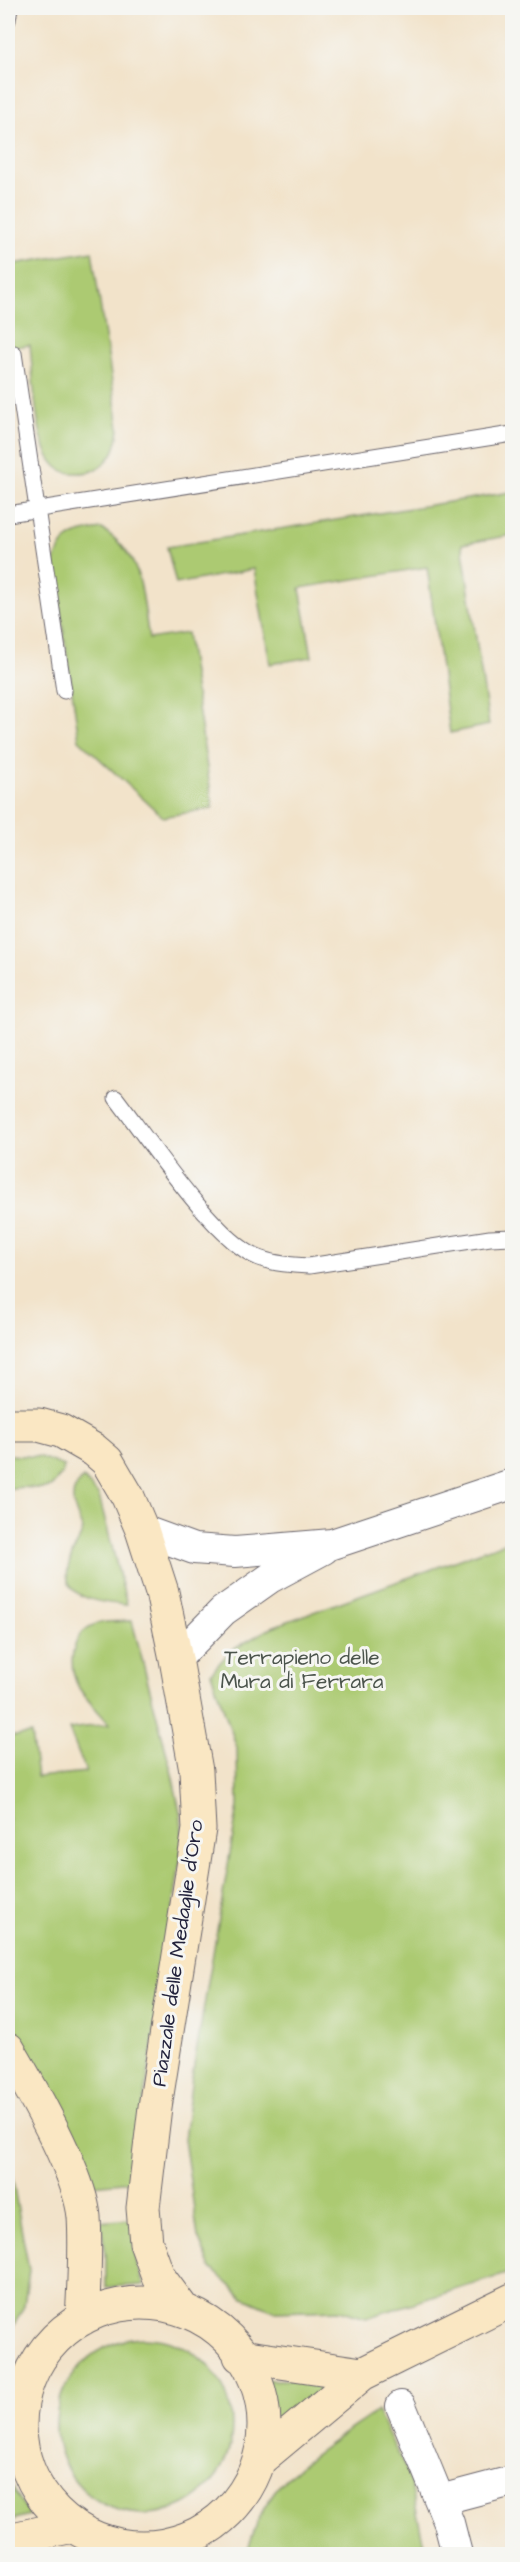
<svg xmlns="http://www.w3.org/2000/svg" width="520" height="2562" viewBox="0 0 520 2562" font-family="'Architects Daughter',sans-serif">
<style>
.green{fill:#acca72;stroke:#677656;stroke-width:1.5}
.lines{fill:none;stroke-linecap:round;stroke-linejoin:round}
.lane-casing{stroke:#6b666d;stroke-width:17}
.street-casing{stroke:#6b666d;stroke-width:32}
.secondary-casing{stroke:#6b666d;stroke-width:35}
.lane{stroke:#fff;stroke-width:15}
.street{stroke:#fff;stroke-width:30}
.secondary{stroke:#fae7c3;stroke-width:33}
.labels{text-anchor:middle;stroke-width:6;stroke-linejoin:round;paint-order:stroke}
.park-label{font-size:21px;fill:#4b544c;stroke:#f6f6f2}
.street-label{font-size:21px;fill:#22223b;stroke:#f6f6f2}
</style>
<rect width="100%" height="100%" fill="#f6f6f2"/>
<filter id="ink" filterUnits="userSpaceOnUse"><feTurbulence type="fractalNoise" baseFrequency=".0167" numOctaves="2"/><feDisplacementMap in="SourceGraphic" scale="12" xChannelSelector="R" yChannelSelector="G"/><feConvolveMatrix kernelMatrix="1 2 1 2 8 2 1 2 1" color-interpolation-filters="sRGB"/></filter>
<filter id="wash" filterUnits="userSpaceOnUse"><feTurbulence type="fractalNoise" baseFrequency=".008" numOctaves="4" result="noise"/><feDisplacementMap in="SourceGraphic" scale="24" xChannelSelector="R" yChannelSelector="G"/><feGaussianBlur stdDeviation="1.35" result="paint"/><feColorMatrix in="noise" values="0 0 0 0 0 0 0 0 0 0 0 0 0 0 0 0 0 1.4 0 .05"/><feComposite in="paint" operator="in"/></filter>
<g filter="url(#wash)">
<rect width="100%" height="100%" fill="#f2e3ca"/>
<path class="green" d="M92 251 119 428C117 448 113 459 95 470 89 473 84 473 77 473 64 474 54 467 48 455 35 430 33 374 30 345L8 348V265Z
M512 492V535L462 544 489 725 450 733 427 567 300 588 312 657 270 664 254 569 176 584 167 547Z
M102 529C145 557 141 593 149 639L187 633 213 808 163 817 79 740 54 564C62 535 74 532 102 529Z
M8 1455 40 1457 64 1466 62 1474 51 1487C34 1491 27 1484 8 1489Z
M83 1478 99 1496 127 1605C103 1603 58 1600 69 1564 72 1552 79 1541 83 1530 75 1511 65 1494 83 1478Z
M512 1540V2272L366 2318 340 2310 276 2312 244 2298 211 2268 198 2237 184 2139 192 2077 238 1806 237 1748 211 1673 230 1651 272 1627Z
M132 1621 172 1774 181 1816 183 1842 132 2181 93 2185 45 2088 8 2023V1737L31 1734 37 1777 86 1772 69 1729 109 1724C100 1712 87 1701 79 1688 73 1677 71 1664 73 1652 81 1619 103 1622 132 1621Z
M8 2155 29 2270 24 2306 8 2337Z
M131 2219 137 2264 144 2285 106 2287V2254L100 2222Z
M56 2426a88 88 0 1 1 176 0a88 88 0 1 1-176 0Z
M342 2379 272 2430 266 2380Z
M377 2411 409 2476 426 2554H247C252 2534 260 2513 272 2495 290 2467 348 2432 377 2411Z
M8 2479 29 2515 8 2521Z"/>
</g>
<g filter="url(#ink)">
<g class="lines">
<g class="lane-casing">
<path id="lane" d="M8 20 10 8
M14 353 64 691
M8 514 512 434
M116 1098C147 1138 214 1240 259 1258 275 1264 292 1265 309 1266L490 1238 512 1237"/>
</g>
<g class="street-casing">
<path id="street" d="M142 1530 194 1549 235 1552 332 1544 512 1484
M176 1659 223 1611 270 1578 324 1549
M401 2406 449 2523 457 2554
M440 2500 512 2481"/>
</g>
<g class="secondary-casing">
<path id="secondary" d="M8 1425H39L61 1431 94 1450 107 1461 128 1497 142 1530 162 1592 176 1659 196 1771 199 1829 155 2107 143 2208 146 2243 158 2276 181 2307
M8 2049C31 2088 80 2173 84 2217 86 2250 84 2286 82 2319
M20 2425a122 122 0 1 1 244 0a122 122 0 1 1-244 0Z
M240 2356 362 2374
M260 2459 362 2374 512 2300
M8 2540 68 2527"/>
</g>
<use href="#lane" class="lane"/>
<use href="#street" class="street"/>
<use href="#secondary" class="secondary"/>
</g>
</g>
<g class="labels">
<g class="park-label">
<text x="302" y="1664">Terrapieno delle<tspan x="302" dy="24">Mura di Ferrara</tspan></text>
</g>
<g class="street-label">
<text transform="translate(177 1953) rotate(-82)" y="7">Piazzale delle Medaglie d'Oro</text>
</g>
</g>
<rect width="520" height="2562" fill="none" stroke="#f6f6f2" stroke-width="30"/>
</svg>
